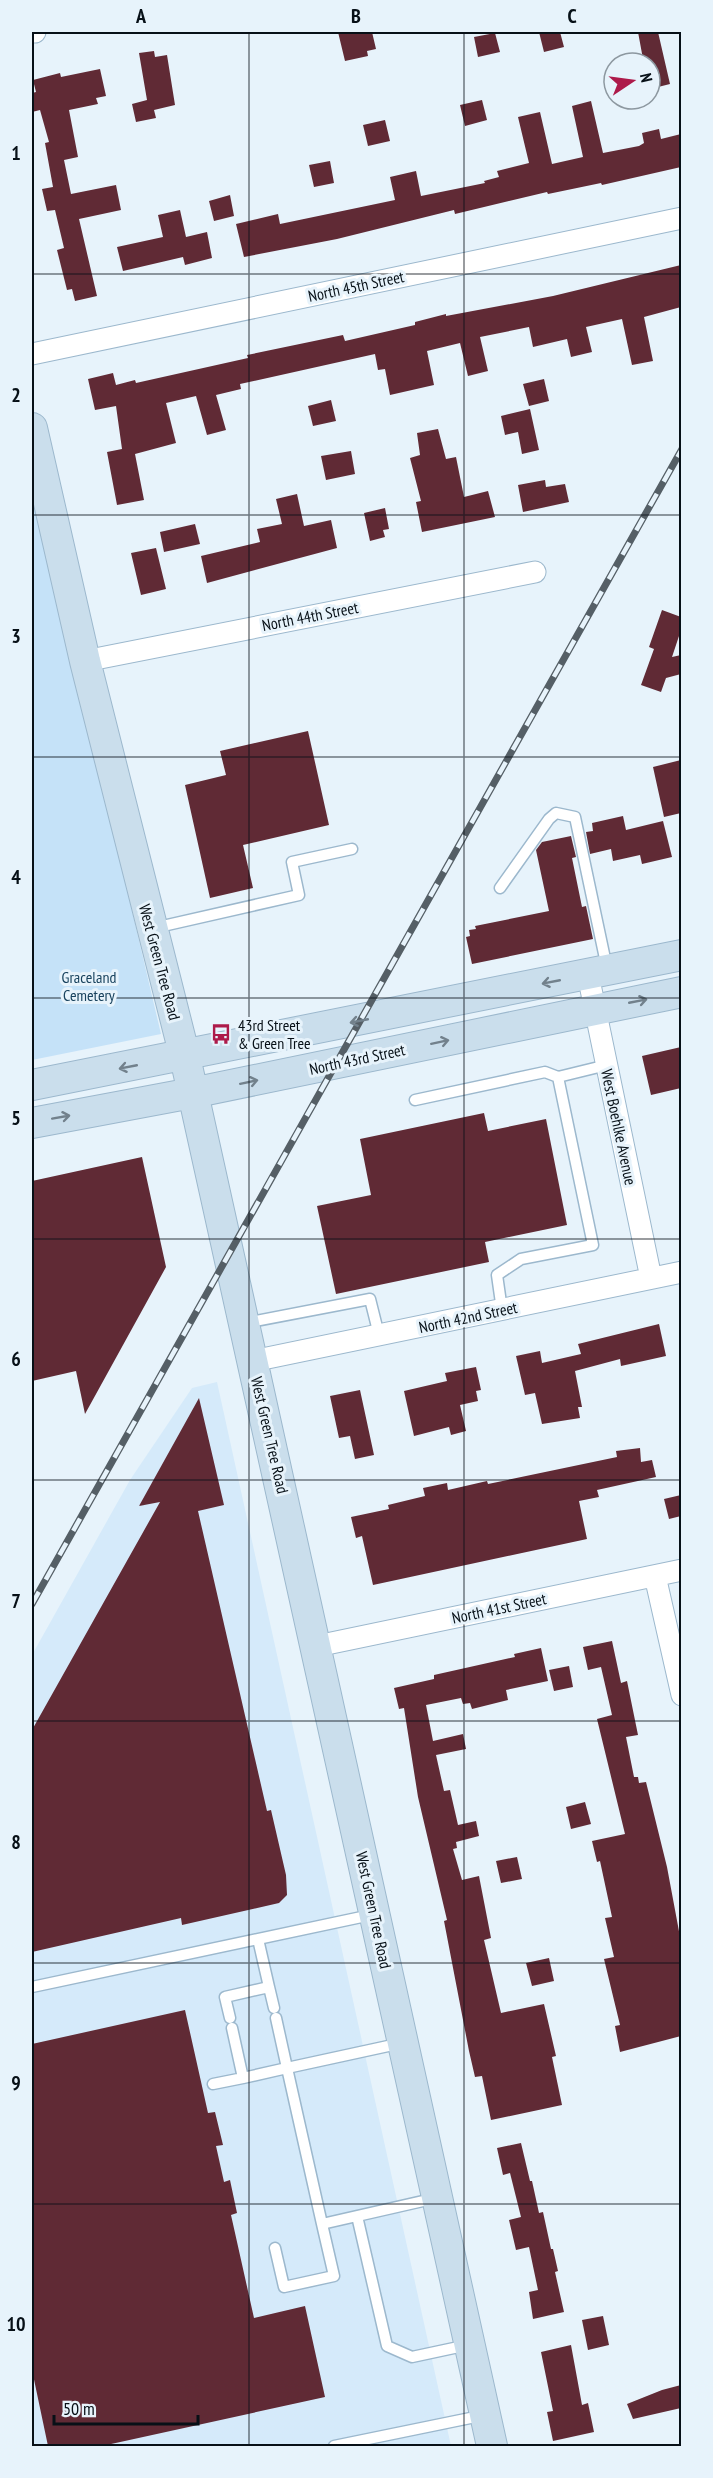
<svg xmlns="http://www.w3.org/2000/svg" width="713" height="2478" viewBox="0 0 713 2478" font-family="'PT Sans Narrow',sans-serif">
<style>
.built{fill:#d5eafa}
.green{fill:#c5e2f8}
.building{fill:#602a35}
.lines{fill:none;stroke-linecap:round;stroke-linejoin:round}
.lane-casing{stroke:#9cb8cd;stroke-width:13}
.street-casing{stroke:#9cb8cd;stroke-width:23}
.secondary-casing{stroke:#9cb8cd;stroke-width:32}
.lane{stroke:#fff;stroke-width:10}
.street{stroke:#fff;stroke-width:21}
.secondary{stroke:#cadeec;stroke-width:30}
.rail-casing{stroke:#555f66;stroke-width:7}
.rail{stroke:#e7f3fb;stroke-width:4.5;stroke-dasharray:14;stroke-linecap:butt}
.oneway{stroke:#72818c}
.grid{fill:none;stroke:#071017;stroke-width:1.5;stroke-opacity:0.55}
.labels{text-anchor:middle;stroke-width:6;stroke-linejoin:round;paint-order:stroke}
.street-label{font-size:16px;fill:#071017;stroke:#e7f3fb}
.park-label{font-size:16px;fill:#19435e;stroke:#e7f3fb}
.poi-label{font-size:16px;fill:#071017;stroke:#e7f3fb;text-anchor:start}
.neatline{fill:none;stroke:#071017;stroke-width:2}
.grid-label{font-size:20px;text-anchor:middle;font-weight:bold;fill:#071017}
</style>
<rect width="100%" height="100%" fill="#e7f3fb"/>
<path class="built" d="M217 1382 451 2446H32V1655L130 1480 192 1388Z"/>
<path class="green" d="M32 486 161 1034 32 1060Z"/>
<path class="building" d="M338 32H372L376 49 367 51 368 56 345 61Z
M539 32H560L564 47 544 52Z
M638 32H658L670 84 658 87 649 58 643 59Z
M495 33 500 52 478 57 474 37Z
M154 51 155 57 167 55 175 105 154 110 156 118 136 122 132 104 147 100 139 53Z
M100 69 106 96 96 98 98 104 69 110 78 157 64 160 71 194 116 185 121 210 79 219 97 296 75 301 72 289 67 290 57 250 64 248 55 210 47 211 42 189 53 187 45 143 49 142 40 110 32 112V93L36 92 33 80 60 73 61 77Z
M482 100 487 120 465 126 460 105Z
M591 101 603 153 639 146 644 143 642 133 659 129 661 139 681 134V167L602 185 601 183 548 194 547 192 455 214 454 210 337 239 244 257 236 224 278 214 280 224 395 200 390 177 416 171 421 196 485 183 484 181 499 177 497 171 529 163 518 117 540 112 552 164 583 157 572 106Z
M385 120 390 141 368 146 363 125Z
M330 161 334 183 314 187 309 165Z
M230 195 234 216 214 221 209 201Z
M180 210 186 237 207 232 212 258 185 265 183 257 123 271 117 247 163 237 158 215Z
M681 265V307L644 317 653 361 632 365 622 319 586 327 592 352 571 357 567 339 533 347 529 327 480 337 488 371 468 376 460 343 427 351 434 385 390 395 385 369 378 370 375 354 240 384 241 389 216 395 226 430 207 435 196 396 166 403 176 443 135 454 144 500 117 505 107 452 122 449 116 406 95 410 88 379 113 373 116 385 135 380 136 383 248 358 247 355 343 335 345 341 415 325V322L446 314V316L553 296Z
M544 379 549 401 529 406 523 384Z
M331 400 336 421 313 426 308 406Z
M530 409 539 450 522 454 518 432 505 435 501 416Z
M438 429 446 459 456 457 464 497 488 491 495 517 422 532 416 502 421 501 410 458 420 455 417 433Z
M351 451 355 474 326 480 321 456Z
M545 480 546 487 565 484 569 502 523 512 518 485Z
M297 494 304 526 331 520 337 548 207 583 201 556 260 542 257 529 282 524 276 499Z
M385 508 389 529 383 530 385 537 370 541 364 513Z
M195 524 200 544 164 552 160 532Z
M156 548 166 589 141 595 131 553Z
M662 610 681 617V630L672 657 681 655V674L666 678 661 692 641 685 654 649 649 647Z
M308 731 329 825 243 845 253 888 210 898 185 785 226 775 220 751Z
M681 760V813L664 817 653 767Z
M623 816 626 830 663 821 672 857 642 864 640 855 613 861 611 849 590 854 586 832 593 831 592 823Z
M571 836 576 857 572 858 582 907 586 906 593 939 472 964 466 937 470 936 469 930 476 929 475 926 549 911 536 850 542 842Z
M681 1047V1088L651 1095 642 1056Z
M484 1113 488 1131 546 1119 567 1225 485 1242 489 1262 336 1294 317 1206 371 1195 360 1139Z
M142 1157 166 1267 85 1414 76 1371 32 1381V1181Z
M659 1324 666 1356 621 1366 620 1359 575 1371 582 1407H578L580 1418 542 1424 535 1393 525 1395 516 1356 540 1351 542 1363 581 1354 578 1344Z
M476 1367 481 1390 476 1391 478 1401 460 1405 466 1431 451 1435 449 1427 414 1436 404 1391 447 1381 445 1373Z
M360 1390 374 1455 355 1459 350 1436 339 1438 330 1396Z
M199 1398 224 1505 198 1511 267 1811 271 1810 286 1875 287 1895 279 1903 182 1925 181 1918 32 1952V1730L160 1502 139 1506Z
M640 1448 641 1462 652 1460 656 1477 597 1490 599 1497 579 1501 587 1539 373 1585 362 1536 356 1538 351 1517 389 1509 388 1505 425 1496 423 1488 447 1483 448 1490 487 1481 488 1484 617 1457 616 1451Z
M681 1495V1516L669 1519 664 1499Z
M612 1641 621 1683 627 1681 638 1735 626 1737 634 1777H638L639 1783 646 1782 667 1867 681 1942V2036L620 2052 615 2026 620 2025 604 1959 614 1957 605 1918 612 1917 600 1861 597 1862 592 1841 625 1834 597 1719 612 1715 601 1667 588 1670 583 1647Z
M541 1648 548 1681 506 1690 508 1700 472 1709 470 1703 463 1704 461 1698 426 1705 433 1741 463 1734 466 1749 436 1755 444 1791 450 1790 458 1825 476 1821 479 1836 456 1842 457 1848 453 1849 462 1880 479 1876 491 1938 484 1940 501 2013 544 2004 556 2056 552 2057 562 2105 491 2120 482 2076 475 2077 469 2051 444 1921 447 1920 418 1797 404 1708 399 1709 394 1688 434 1679V1675L515 1657 514 1654Z
M569 1666 573 1687 554 1691 549 1670Z
M585 1802 591 1824 571 1829 566 1807Z
M517 1857 522 1879 501 1883 496 1861Z
M549 1958 554 1981 532 1986 526 1963Z
M185 2010 208 2113 215 2112 223 2145 216 2146 224 2182 230 2180 237 2213 231 2215 254 2318 305 2306 325 2397 102 2446H48L32 2370V2044Z
M521 2143 530 2181H532L539 2213 543 2212 551 2249H553L558 2271 555 2272 564 2312 533 2319 529 2292 538 2290 529 2247 516 2250 509 2220 521 2217 510 2173 503 2175 497 2148Z
M603 2316 609 2345 588 2350 582 2320Z
M571 2345 582 2405 588 2403 594 2432 553 2441 547 2412 553 2411 541 2352Z
M681 2385V2408L633 2419 627 2404 662 2390Z"/>
<g class="lines">
<g class="lane-casing">
<path id="lane" d="M500 888 549 819 556 813 575 817 607 968
M154 928 299 895 292 862 352 849
M415 1100 545 1072 558 1077
M502 1310 497 1275 521 1259 593 1245 558 1077 607 1065
M245 1323 370 1299 379 1335
M258 1939 269 1987
M32 1987 371 1915
M230 2018 225 1997 269 1987 274 2008
M232 2028 243 2078 287 2068 276 2018
M402 2043 287 2068 322 2224 357 2216 387 2346 412 2357 468 2345
M213 2084 243 2078
M357 2216 436 2198
M275 2248 284 2287 334 2276 322 2224
M334 2446 485 2415"/>
</g>
<g class="street-casing">
<path id="street" d="M32 32H35
M32 354 682 218
M85 661 535 572
M588 975 651 1278
M253 1361 682 1272
M655 1576 682 1695
M317 1646 682 1570"/>
</g>
<g class="secondary-casing">
<path id="secondary" d="M32 428 85 661 185 1057 492 2446
M32 1085 682 955
M32 1123 192 1093 682 992"/>
</g>
<use href="#lane" class="lane"/>
<use href="#street" class="street"/>
<use href="#secondary" class="secondary"/>
<g class="rail-casing">
<path id="rail" d="M32 1604 682 449"/>
</g>
<use href="#rail" class="rail"/>
</g>
<defs><path id="oneway-shaft" d="M-6 0H5M1.5-3L5.5 0L1.5 3" fill="none" stroke-width="1.6" stroke-linecap="round" stroke-linejoin="round" transform="scale(1.5)"/></defs>
<g class="oneway">
<use href="#oneway-shaft" transform="translate(551 982) rotate(169)"/>
<use href="#oneway-shaft" transform="translate(638 1001) rotate(-11)"/>
<use href="#oneway-shaft" transform="translate(359 1021) rotate(169)"/>
<use href="#oneway-shaft" transform="translate(440 1042) rotate(-12)"/>
<use href="#oneway-shaft" transform="translate(128 1067) rotate(169)"/>
<use href="#oneway-shaft" transform="translate(249 1082) rotate(-12)"/>
<use href="#oneway-shaft" transform="translate(61 1117) rotate(-10)"/>
</g>
<path class="grid" d="M249 32V2446M464 32V2446M32 274H682M32 515H682M32 757H682M32 998H682M32 1239H682M32 1480H682M32 1721H682M32 1963H682M32 2204H682"/>
<defs>
<g id="bus-bare" transform="scale(1.62)"><path d="M-5-6H5V4H4V6H2V4H-2V6H-4V4H-5ZM-3.5-4V0h7V-4ZM-3.5 1.2v1.5H-2V1.2ZM2 1.2v1.5H3.5V1.2Z" fill="#ad1a4a" stroke="#e7f3fb" stroke-width="2.5" paint-order="stroke"/></g>
</defs>
<g fill-rule="evenodd">
<use href="#bus-bare" x="221" y="1034"/>
</g>
<g class="labels">
<g class="street-label">
<text transform="translate(356 286) rotate(-12)" y="6">North 45th Street</text>
<text transform="translate(310 616) rotate(-11)" y="6">North 44th Street</text>
<text transform="translate(160 962) rotate(75)" y="6">West Green Tree Road</text>
<text transform="translate(357 1059) rotate(-12)" y="6">North 43rd Street</text>
<text transform="translate(619 1127) rotate(78)" y="6">West Boehlke Avenue</text>
<text transform="translate(468 1317) rotate(-12)" y="6">North 42nd Street</text>
<text transform="translate(270 1435) rotate(77)" y="6">West Green Tree Road</text>
<text transform="translate(499 1608) rotate(-12)" y="6">North 41st Street</text>
<text transform="translate(374 1910) rotate(78)" y="6">West Green Tree Road</text>
</g>
<g class="park-label">
<text x="89" y="983">Graceland<tspan x="89" dy="18">Cemetery</tspan></text>
</g>
<g class="poi-label">
<text x="238" y="1031">43rd Street<tspan x="238" dy="18">&amp; Green Tree</tspan></text>
</g>
</g>
<rect width="713" height="2478" fill="none" stroke="#e7f3fb" stroke-width="66"/>
<g transform="translate(632 81) rotate(77)"><circle r="28" fill="#e7f3fb" stroke="#8d98a0" stroke-width="1.5"/>
<path d="M0-4.5L10 22L0 15L-10 22Z" fill="#ad1a4a"/>
<text y="-9" font-size="16" font-weight="bold" text-anchor="middle" fill="#071017">N</text>
</g>
<path d="M54 2415v9h144v-9" fill="none" stroke="#071017" stroke-width="3"/>
<text x="63" y="2415" font-size="18" fill="#071017" stroke="#e7f3fb" stroke-width="4.5" paint-order="stroke">50 m</text>
<rect x="33" y="33" width="647" height="2412" class="neatline"/>
<g class="grid-label">
<text x="141" y="23">A</text>
<text x="356" y="23">B</text>
<text x="572" y="23">C</text>
<text x="16" y="160">1</text>
<text x="16" y="402">2</text>
<text x="16" y="643">3</text>
<text x="16" y="884">4</text>
<text x="16" y="1125">5</text>
<text x="16" y="1366">6</text>
<text x="16" y="1608">7</text>
<text x="16" y="1849">8</text>
<text x="16" y="2090">9</text>
<text x="16" y="2331">10</text>
</g>
</svg>
